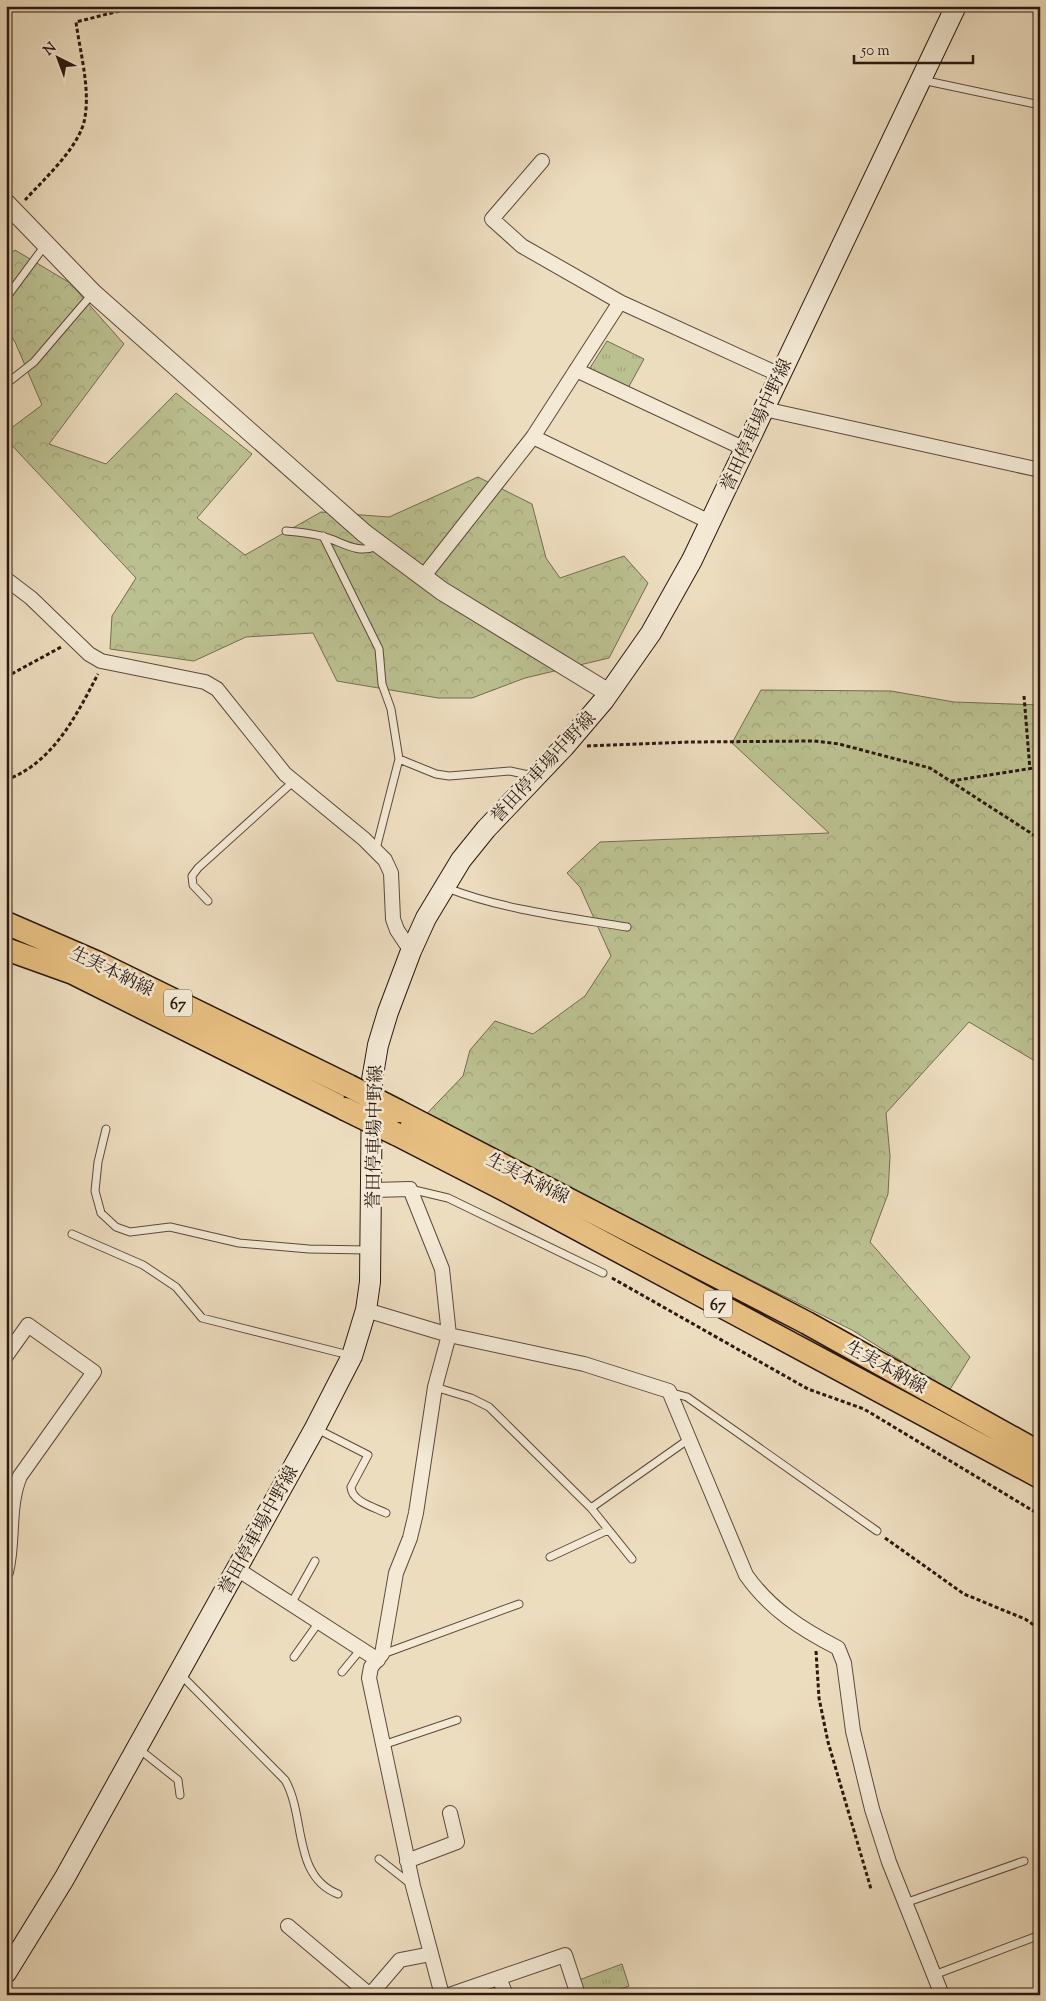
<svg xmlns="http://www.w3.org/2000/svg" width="1046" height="2001" viewBox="0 0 1046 2001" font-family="'Sorts Mill Goudy','Noto Serif JP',serif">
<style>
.grass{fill:url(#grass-tufts);stroke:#746c50}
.forest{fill:url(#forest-crowns);stroke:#746c50}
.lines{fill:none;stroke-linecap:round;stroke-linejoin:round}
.service-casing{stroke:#5c493b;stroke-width:9}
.minor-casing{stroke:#5c493b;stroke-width:16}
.tertiary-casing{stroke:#5c493b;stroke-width:20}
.secondary-casing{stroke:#2c180f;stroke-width:22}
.primary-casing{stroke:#2c180f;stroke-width:25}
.path{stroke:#2c180f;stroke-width:3;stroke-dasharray:4 2.5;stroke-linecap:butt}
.service{stroke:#f3e9d5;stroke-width:7}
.minor{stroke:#f3e9d5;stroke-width:14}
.tertiary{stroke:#f3e9d5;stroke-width:18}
.secondary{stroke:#f3e9d5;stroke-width:20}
.primary{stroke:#e6be80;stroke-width:22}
.primary-bridge-casing{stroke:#2c180f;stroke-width:25;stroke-linecap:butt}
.primary-bridge{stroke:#e6be80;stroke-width:22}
.labels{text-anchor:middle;stroke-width:5;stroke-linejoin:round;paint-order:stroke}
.shield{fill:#f3e9d5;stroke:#68574a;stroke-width:1}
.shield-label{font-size:16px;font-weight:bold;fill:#2c180f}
.street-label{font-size:18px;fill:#2c180f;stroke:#f3e9d5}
</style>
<defs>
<pattern id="grass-tufts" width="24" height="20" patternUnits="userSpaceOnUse" patternTransform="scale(1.25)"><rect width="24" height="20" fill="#bbc090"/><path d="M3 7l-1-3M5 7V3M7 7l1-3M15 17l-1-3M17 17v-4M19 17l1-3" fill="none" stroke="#a1a47b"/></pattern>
<pattern id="forest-crowns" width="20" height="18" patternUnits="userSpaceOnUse" patternTransform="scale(1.25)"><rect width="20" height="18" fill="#bbc090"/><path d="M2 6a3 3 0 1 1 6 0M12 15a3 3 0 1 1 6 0" fill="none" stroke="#a1a47b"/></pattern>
</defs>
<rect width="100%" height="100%" fill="#edddbf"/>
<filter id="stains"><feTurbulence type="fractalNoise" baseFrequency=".004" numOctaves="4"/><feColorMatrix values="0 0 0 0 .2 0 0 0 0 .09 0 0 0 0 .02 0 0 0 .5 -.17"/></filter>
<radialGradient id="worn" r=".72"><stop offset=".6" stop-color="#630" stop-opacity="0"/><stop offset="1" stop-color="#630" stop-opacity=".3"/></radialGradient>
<path class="grass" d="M607 341 644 359 627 390 588 371Z
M622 1964 629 1986 604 1995H584L579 1980Z"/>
<path class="forest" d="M15 250 70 283 124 344 49 444 106 464 176 393 252 454 197 518 245 555 321 512 389 517 478 477 532 504 546 558 560 578 624 556 648 583 609 658 525 678 472 698H438L337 681 313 633 246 637 194 661 110 649 112 616 136 578 6 439V432L42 405 15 342 6 328V257Z
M761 690 891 691 954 702 1040 705V1064L969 1022 886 1113 890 1156 888 1194 870 1242 970 1357 949 1391 852 1330 556 1183 415 1126 463 1076 470 1050 495 1021 533 1034 585 996 611 956 580 887 567 873 600 842 829 833 732 743Z"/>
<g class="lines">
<g class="service-casing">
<path id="service" d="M922 80 1040 105
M6 298 46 244
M6 384 34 362 93 293
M286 531C298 532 310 533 321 536 342 541 356 555 377 546
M323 536 379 649 382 684 391 709 399 759 376 849
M399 759 436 774 449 776 510 771 533 776
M447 888C504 910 566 917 627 927
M208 901 193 885 192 876 198 868 294 781
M106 1129 98 1162 95 1191 101 1213 116 1227 130 1232 170 1227 239 1243 309 1249 368 1250
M410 1189 448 1198 603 1273
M72 1234 143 1265 176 1287 202 1318 349 1355
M435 1387 471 1398 489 1407 591 1508 632 1559
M669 1392 687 1397 877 1531
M317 1429 368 1455 351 1487C352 1502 374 1507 386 1513
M591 1508 689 1439
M550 1557 608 1530
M291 1604 315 1561
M383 1654 519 1604
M294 1657 319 1622
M342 1672 361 1649
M181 1675 285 1780C306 1816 292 1876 338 1894
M383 1745 457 1720
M139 1749 178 1780 180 1795
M379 1859 412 1885
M905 1903 1024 1861
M934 1975 1040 1935"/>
</g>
<g class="minor-casing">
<path id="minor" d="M542 161 492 219 522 246 620 302 780 375
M576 370 745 449
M764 409 1040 470
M533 437 710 522
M423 577 533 437 620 302
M6 579 31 598 89 654 101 661 205 682 217 689 285 774 364 839 385 860 391 873 393 919 397 930 411 951
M373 1190 410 1189 442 1269 449 1335 435 1387 416 1513 410 1538 396 1573 382 1654 371 1667 369 1678 413 1886 442 1995
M366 1310 449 1335 584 1364 669 1391 746 1575C770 1609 801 1629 838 1648L844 1663 853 1731 872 1809 889 1862 942 1995
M6 1356 28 1325 94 1372 20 1476C7 1507 14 1540 6 1572
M237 1569 378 1660
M407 1861 457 1842 450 1813
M288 1926 370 1995
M499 1978 506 1995
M370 1995 400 1960 431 1954
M449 1995 565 1955 578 1995"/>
</g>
<g class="tertiary-casing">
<path id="tertiary" d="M6 203 93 293 364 533 442 591 609 693"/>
</g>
<g class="secondary-casing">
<path id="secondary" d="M6 1973 64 1879 315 1428 352 1356 366 1310 370 1282 372 1080 378 1045 388 1012 411 951 426 918 461 860 486 829 564 747 604 700 651 633 692 560 956 6"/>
</g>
<g class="primary-casing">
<path id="primary" d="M6 923 96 962 349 1086
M6 949 73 973 345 1109
M398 1111 807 1323 1040 1453
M396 1134 505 1190 1040 1477"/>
</g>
<path class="path" d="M25 200C44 179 81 146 85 117 90 87 80 52 76 22L139 6
M6 677 63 646
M1024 696 1030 770
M587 746 690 742 814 741 839 744 930 768 1040 839
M6 780C53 763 76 716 98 674
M951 781 1040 767
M612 1278 808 1389 864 1409 1040 1515
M885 1538 964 1594 1025 1619 1040 1629
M816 1651 819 1698 828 1742 871 1889"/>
<use href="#service" class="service"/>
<use href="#minor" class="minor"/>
<use href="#tertiary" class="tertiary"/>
<use href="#secondary" class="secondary"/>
<use href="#primary" class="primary"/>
<g class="primary-bridge-casing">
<path id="primary-bridge" d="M349 1086 398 1111
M345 1109 396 1134"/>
</g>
<use href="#primary-bridge" class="primary-bridge"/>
</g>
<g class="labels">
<g class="shield">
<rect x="164" y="989.5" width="28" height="27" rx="4"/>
<rect x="704" y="1290.5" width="28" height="27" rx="4"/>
</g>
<g class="shield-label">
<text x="178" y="1009">67</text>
<text x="718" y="1310">67</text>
</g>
<g class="street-label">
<text transform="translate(756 425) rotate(-65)" y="6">誉田停車場中野線</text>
<text transform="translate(543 767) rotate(-47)" y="6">誉田停車場中野線</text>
<text transform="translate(112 971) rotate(26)" y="6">生実本納線</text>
<text transform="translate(374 1137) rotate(-89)" y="6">誉田停車場中野線</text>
<text transform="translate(528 1178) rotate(27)" y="6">生実本納線</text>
<text transform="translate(886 1367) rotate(29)" y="6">生実本納線</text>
<text transform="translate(258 1530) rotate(-61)" y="6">誉田停車場中野線</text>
</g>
</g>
<rect width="1046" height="2001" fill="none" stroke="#edddbf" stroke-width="25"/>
<rect x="8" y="8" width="1031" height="1986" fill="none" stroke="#2c180f" stroke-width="2.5"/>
<rect x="12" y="12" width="1021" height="1976" fill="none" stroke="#2c180f"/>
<g transform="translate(58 58) rotate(318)" stroke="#f3e9d5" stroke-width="4" paint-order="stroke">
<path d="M0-4L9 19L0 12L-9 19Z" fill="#2c180f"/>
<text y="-8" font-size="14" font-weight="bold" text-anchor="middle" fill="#2c180f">N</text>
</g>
<path d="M854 55v8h119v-8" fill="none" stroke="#2c180f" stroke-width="2.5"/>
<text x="861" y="55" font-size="15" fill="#2c180f" stroke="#f3e9d5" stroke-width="4" paint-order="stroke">50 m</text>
<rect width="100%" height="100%" filter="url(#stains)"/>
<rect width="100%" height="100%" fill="url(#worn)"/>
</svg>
